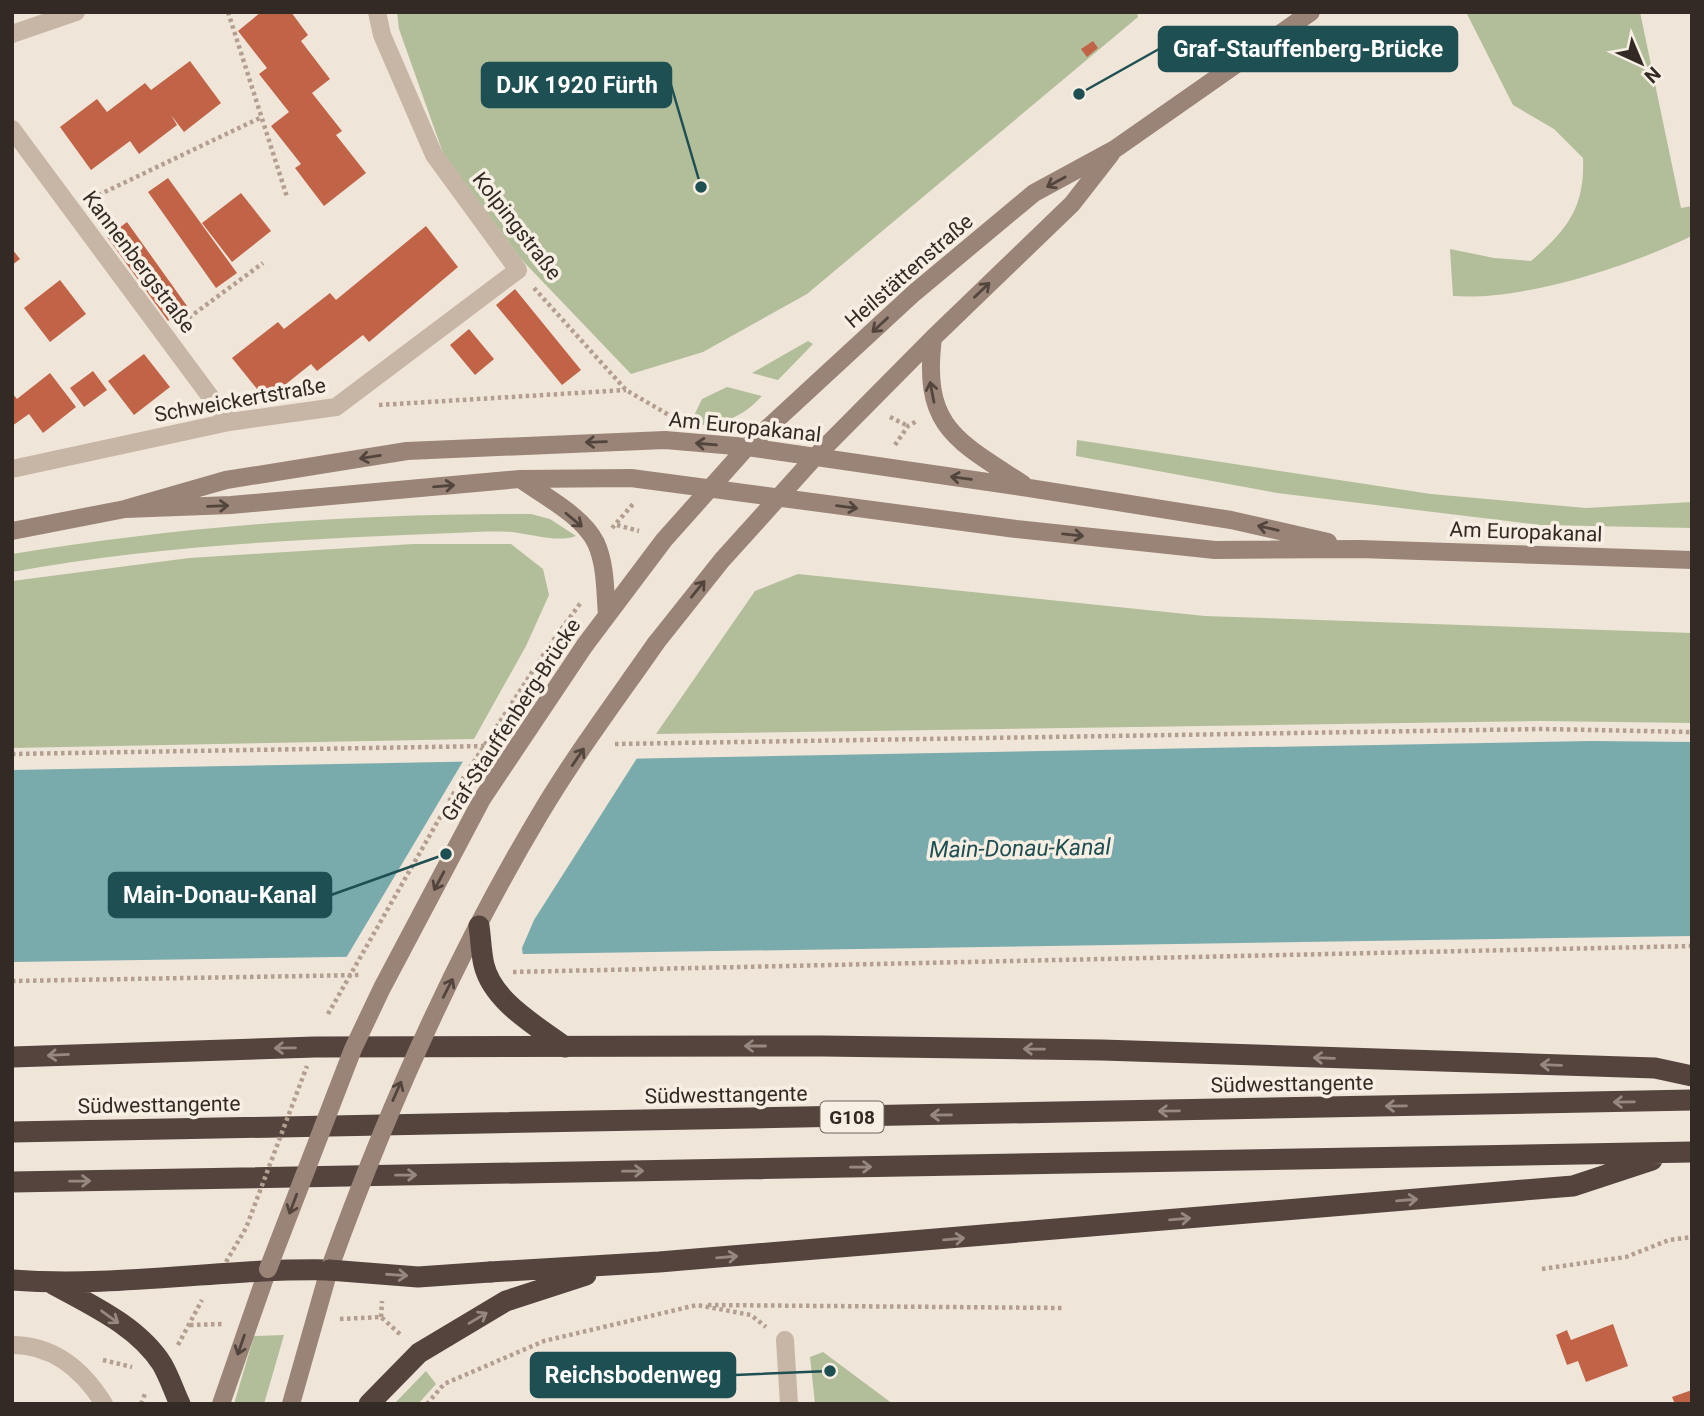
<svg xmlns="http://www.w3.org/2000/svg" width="1704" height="1416" viewBox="0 0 1704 1416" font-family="Roboto,sans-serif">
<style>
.green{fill:#b2be99}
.water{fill:#79aaac}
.pier{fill:#f0e5d9}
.building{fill:#c16346}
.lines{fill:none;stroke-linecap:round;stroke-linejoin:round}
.path{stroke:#b39f90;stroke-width:4.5;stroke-dasharray:3.5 3.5;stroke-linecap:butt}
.lane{stroke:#c7b5a5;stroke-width:18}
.street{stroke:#c7b5a5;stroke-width:18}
.secondary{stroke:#9a8477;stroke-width:18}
.highway{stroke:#54443d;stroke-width:21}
.path-bridge{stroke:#b39f90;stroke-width:4.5;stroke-dasharray:3.5 3.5;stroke-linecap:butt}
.secondary-bridge{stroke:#9a8477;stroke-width:18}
.highway-bridge{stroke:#54443d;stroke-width:21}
.oneway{stroke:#52453e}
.oneway2{stroke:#968880}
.labels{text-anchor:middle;stroke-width:7;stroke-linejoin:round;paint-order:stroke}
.shield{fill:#f8efe4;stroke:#6e655f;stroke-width:2}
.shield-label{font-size:19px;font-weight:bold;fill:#332a26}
.street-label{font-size:21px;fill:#332a26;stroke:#f8efe4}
.water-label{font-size:23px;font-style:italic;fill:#1e4f53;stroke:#f8efe4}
.leader{fill:none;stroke:#1e4f53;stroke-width:2.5}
.callout-dot{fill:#1e4f53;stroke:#f8efe4;stroke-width:2.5}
.callout{fill:#1e4f53;stroke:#1e4f53;stroke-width:2.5}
.callout-label{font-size:23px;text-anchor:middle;font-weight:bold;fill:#fff}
</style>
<rect width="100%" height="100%" fill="#f0e5d9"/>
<path class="green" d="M397 12H1137L1138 17 807 294 703 352 631 374 521 259 443 153 399 29Z
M1466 12H1640L1681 208 1692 206V236C1627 267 1524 301 1453 296L1450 249 1494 258 1531 261C1567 230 1585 208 1583 158L1554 129 1513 105Z
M808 341 813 344 778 380 752 373Z
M727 387 762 396C741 419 720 425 689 426L702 399Z
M1077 440 1431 494 1586 508 1692 502V528L1540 525 1277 493 1076 456Z
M531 514 550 519 576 536C558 543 531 534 512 532 493 531 473 532 454 533 307 539 157 545 12 572V554C183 526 358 513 531 514Z
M413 544H511L543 569 549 595 526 646 474 739 12 748V581L189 558Z
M798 574 1205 616 1692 633V723L1542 721 656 734 755 591Z
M284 1335 264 1404H234L254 1336Z
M823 1352 893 1404H815L810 1357Z
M426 1371 436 1384 418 1404H394Z"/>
<path class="water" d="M1591 741 1692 742V936L12 962V770Z"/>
<path class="pier" d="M639 755 534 920 522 948 523 956 346 958 465 758Z"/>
<path class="building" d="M261 12H291L308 35 301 41 330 79 312 93 342 131 336 135 366 173 324 206 295 168 301 164 271 126 289 112 259 74 267 68 238 31Z
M1093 41 1098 48 1087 57 1081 49Z
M190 61 221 103 184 132 171 115 177 125 139 154 130 141 91 170 60 127 97 99 107 112 145 83 151 90Z
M168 178 237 273 216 288 148 192Z
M241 193 271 231 232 262 202 223Z
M127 222 187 306 168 321 107 237Z
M426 226 458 267 369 342 363 335 317 371 311 364 266 400 232 358 278 322 284 329 330 293 336 300Z
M12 249 20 259 12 265Z
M60 280 86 314 50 342 24 308Z
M515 289 581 370 562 385 496 305Z
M469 329 494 359 475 375 450 345Z
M144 354 170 387 134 415 108 381Z
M93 371 107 390 84 407 70 388Z
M50 373 76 407 43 433 29 414 12 426V393L17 399Z
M1613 1324 1628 1366 1586 1382 1578 1361 1567 1365 1556 1335 1567 1330 1571 1340Z
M1692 1390V1404H1675L1672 1397Z"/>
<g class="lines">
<path class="path" d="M228 12 287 197
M92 198 262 117
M534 288 626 390 669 415
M183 322 263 263
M379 405 626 390
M890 417 908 426
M895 445 908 426 917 421
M617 525 639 531
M612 528 634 503
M549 646 582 601
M615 744 1543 729 1692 732
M12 754 487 746
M513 972 1692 946
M12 981 361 975
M1542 1269 1626 1257 1669 1240 1692 1237
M708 1305 1064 1308
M381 1317 382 1301
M340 1319 381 1317 402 1336
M190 1325 223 1324
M178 1345 202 1300
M103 1360 132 1367
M141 1404 146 1391
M427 1404 444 1384 544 1341 697 1305 751 1315 766 1327"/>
<path class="lane" d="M12 1345C53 1345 83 1370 104 1404"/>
<path class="street" d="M12 34 76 12
M12 129 229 422
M12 469 229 422 336 407 518 270 434 155 382 35 377 12
M785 1340 789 1404"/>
<path class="secondary" d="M933 338C922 426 955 440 1023 484
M520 479C544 496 583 516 596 543 606 565 605 592 607 615
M125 509 231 505 520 479 631 478 1016 529 1215 550 1359 549 1692 560
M12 531 125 509 226 480 407 451 665 440 747 447 1029 488 1231 520 1328 542
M656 643 722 560 815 457 933 338 1072 204 1111 154
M585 645 664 540 747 447 914 293 1034 193 1115 149 1311 12
M221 1404 268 1269
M291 1404 329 1270"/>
<path class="highway" d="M12 1057 315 1047 823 1046 1102 1050 1655 1068 1692 1076
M12 1132 1692 1100
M12 1182 1692 1152
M490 1272 659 1262 1573 1186 1652 1160
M12 1280C118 1288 223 1268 329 1270
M53 1284C91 1305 138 1326 162 1364 169 1376 174 1391 180 1404
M369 1404 419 1353 506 1301 586 1275"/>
<path class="path-bridge" d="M462 780 549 646
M328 1014 455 791
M226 1262 246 1228 307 1066"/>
<path class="secondary-bridge" d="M268 1269 353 1049 382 988 482 799 585 645
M329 1270C386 1112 454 958 540 814 575 755 617 699 656 643"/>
<path class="highway-bridge" d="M479 926C481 939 481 953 484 965 493 1002 537 1026 565 1047
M329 1270 418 1277 490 1272"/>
</g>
<defs><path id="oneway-shaft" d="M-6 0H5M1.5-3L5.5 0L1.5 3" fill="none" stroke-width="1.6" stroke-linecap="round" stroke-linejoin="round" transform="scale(1.75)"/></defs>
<g class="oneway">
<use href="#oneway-shaft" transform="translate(1056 182) rotate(151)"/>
<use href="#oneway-shaft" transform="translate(982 290) rotate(-44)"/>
<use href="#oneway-shaft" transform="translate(880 325) rotate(137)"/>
<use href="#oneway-shaft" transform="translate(932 392) rotate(-101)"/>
<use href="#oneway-shaft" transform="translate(596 442) rotate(178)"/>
<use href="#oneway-shaft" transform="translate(706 444) rotate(-175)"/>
<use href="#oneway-shaft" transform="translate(370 457) rotate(171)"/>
<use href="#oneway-shaft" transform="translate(961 478) rotate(-172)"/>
<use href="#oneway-shaft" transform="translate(444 486) rotate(-5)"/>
<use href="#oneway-shaft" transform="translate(218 506) rotate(-2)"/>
<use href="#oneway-shaft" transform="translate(847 507) rotate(8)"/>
<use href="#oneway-shaft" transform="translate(574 520) rotate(40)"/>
<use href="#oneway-shaft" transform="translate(1268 528) rotate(-167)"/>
<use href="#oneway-shaft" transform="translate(1073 535) rotate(6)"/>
<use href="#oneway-shaft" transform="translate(698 589) rotate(-51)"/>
<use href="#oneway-shaft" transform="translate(578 757) rotate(-56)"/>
<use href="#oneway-shaft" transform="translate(439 881) rotate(118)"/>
<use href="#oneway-shaft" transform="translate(448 988) rotate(-63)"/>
<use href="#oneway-shaft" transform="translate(397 1091) rotate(-66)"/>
<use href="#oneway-shaft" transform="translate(293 1204) rotate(111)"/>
<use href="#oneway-shaft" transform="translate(241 1345) rotate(109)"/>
</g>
<g class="oneway2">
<use href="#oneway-shaft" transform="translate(755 1046) rotate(180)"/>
<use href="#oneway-shaft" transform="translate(285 1048) rotate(179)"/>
<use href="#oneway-shaft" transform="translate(1034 1049) rotate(-179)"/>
<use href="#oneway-shaft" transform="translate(58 1055) rotate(177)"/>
<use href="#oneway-shaft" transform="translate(1324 1058) rotate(-178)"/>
<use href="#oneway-shaft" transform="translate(1551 1065) rotate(-178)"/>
<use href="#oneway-shaft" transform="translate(1624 1102) rotate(179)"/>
<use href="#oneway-shaft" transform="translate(1396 1106) rotate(179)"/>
<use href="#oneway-shaft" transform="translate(1169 1111) rotate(179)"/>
<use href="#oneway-shaft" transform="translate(941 1115) rotate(179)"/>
<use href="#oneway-shaft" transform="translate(861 1167) rotate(-1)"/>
<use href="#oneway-shaft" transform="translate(633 1171) rotate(-1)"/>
<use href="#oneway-shaft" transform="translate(406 1175) rotate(-1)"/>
<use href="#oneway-shaft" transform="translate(80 1181) rotate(-1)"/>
<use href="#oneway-shaft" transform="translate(1407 1200) rotate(-5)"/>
<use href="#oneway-shaft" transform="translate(1180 1219) rotate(-5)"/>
<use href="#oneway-shaft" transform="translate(954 1239) rotate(-5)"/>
<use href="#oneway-shaft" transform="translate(727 1257) rotate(-5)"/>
<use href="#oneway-shaft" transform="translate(397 1275) rotate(4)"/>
<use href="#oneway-shaft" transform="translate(110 1317) rotate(36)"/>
<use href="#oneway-shaft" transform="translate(478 1318) rotate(-31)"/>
</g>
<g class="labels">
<rect class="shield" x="820.5" y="1101.5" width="63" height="31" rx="5"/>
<g class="shield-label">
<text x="852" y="1124">G108</text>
</g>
<g class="street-label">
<text transform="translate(517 226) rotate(52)" y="7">Kolpingstraße</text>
<text transform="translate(139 262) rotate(53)" y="7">Kannenbergstraße</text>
<text transform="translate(909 271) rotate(-41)" y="7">Heilstättenstraße</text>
<text transform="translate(240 400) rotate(-10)" y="7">Schweickertstraße</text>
<text transform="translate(745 427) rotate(6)" y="7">Am Europakanal</text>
<text transform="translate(1526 532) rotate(2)" y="7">Am Europakanal</text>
<text transform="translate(511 720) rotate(-57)" y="7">Graf-Stauffenberg-Brücke</text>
<text transform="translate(1292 1084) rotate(-1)" y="7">Südwesttangente</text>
<text transform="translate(726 1095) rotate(-1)" y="7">Südwesttangente</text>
<text transform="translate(159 1105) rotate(-1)" y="7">Südwesttangente</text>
</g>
<g class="water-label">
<text transform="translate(1020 848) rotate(-1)" y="8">Main-Donau-Kanal</text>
</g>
</g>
<path class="leader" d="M1079 94L1159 49M701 187L671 85M446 854L331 895M830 1371L735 1375"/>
<g class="callout-dot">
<circle cx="1079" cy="94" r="7"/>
<circle cx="701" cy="187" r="7"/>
<circle cx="446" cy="854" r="7"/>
<circle cx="830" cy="1371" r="7"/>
</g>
<g class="callout">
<rect x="1159" y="27" width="298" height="44" rx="7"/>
<rect x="482" y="63" width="189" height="44" rx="7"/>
<rect x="109" y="873" width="222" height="44" rx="7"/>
<rect x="531" y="1353" width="204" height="44" rx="7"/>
</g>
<g class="callout-label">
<text x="1308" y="57">Graf-Stauffenberg-Brücke</text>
<text x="577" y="93">DJK 1920 Fürth</text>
<text x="220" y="903">Main-Donau-Kanal</text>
<text x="633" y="1383">Reichsbodenweg</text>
</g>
<rect width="1704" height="1416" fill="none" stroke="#332a26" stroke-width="28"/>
<g transform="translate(1641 63) rotate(136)" stroke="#f8efe4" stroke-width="5" paint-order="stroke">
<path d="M0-5L12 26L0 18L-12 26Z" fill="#332a26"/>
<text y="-10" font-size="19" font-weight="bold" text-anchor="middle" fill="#332a26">N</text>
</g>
</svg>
